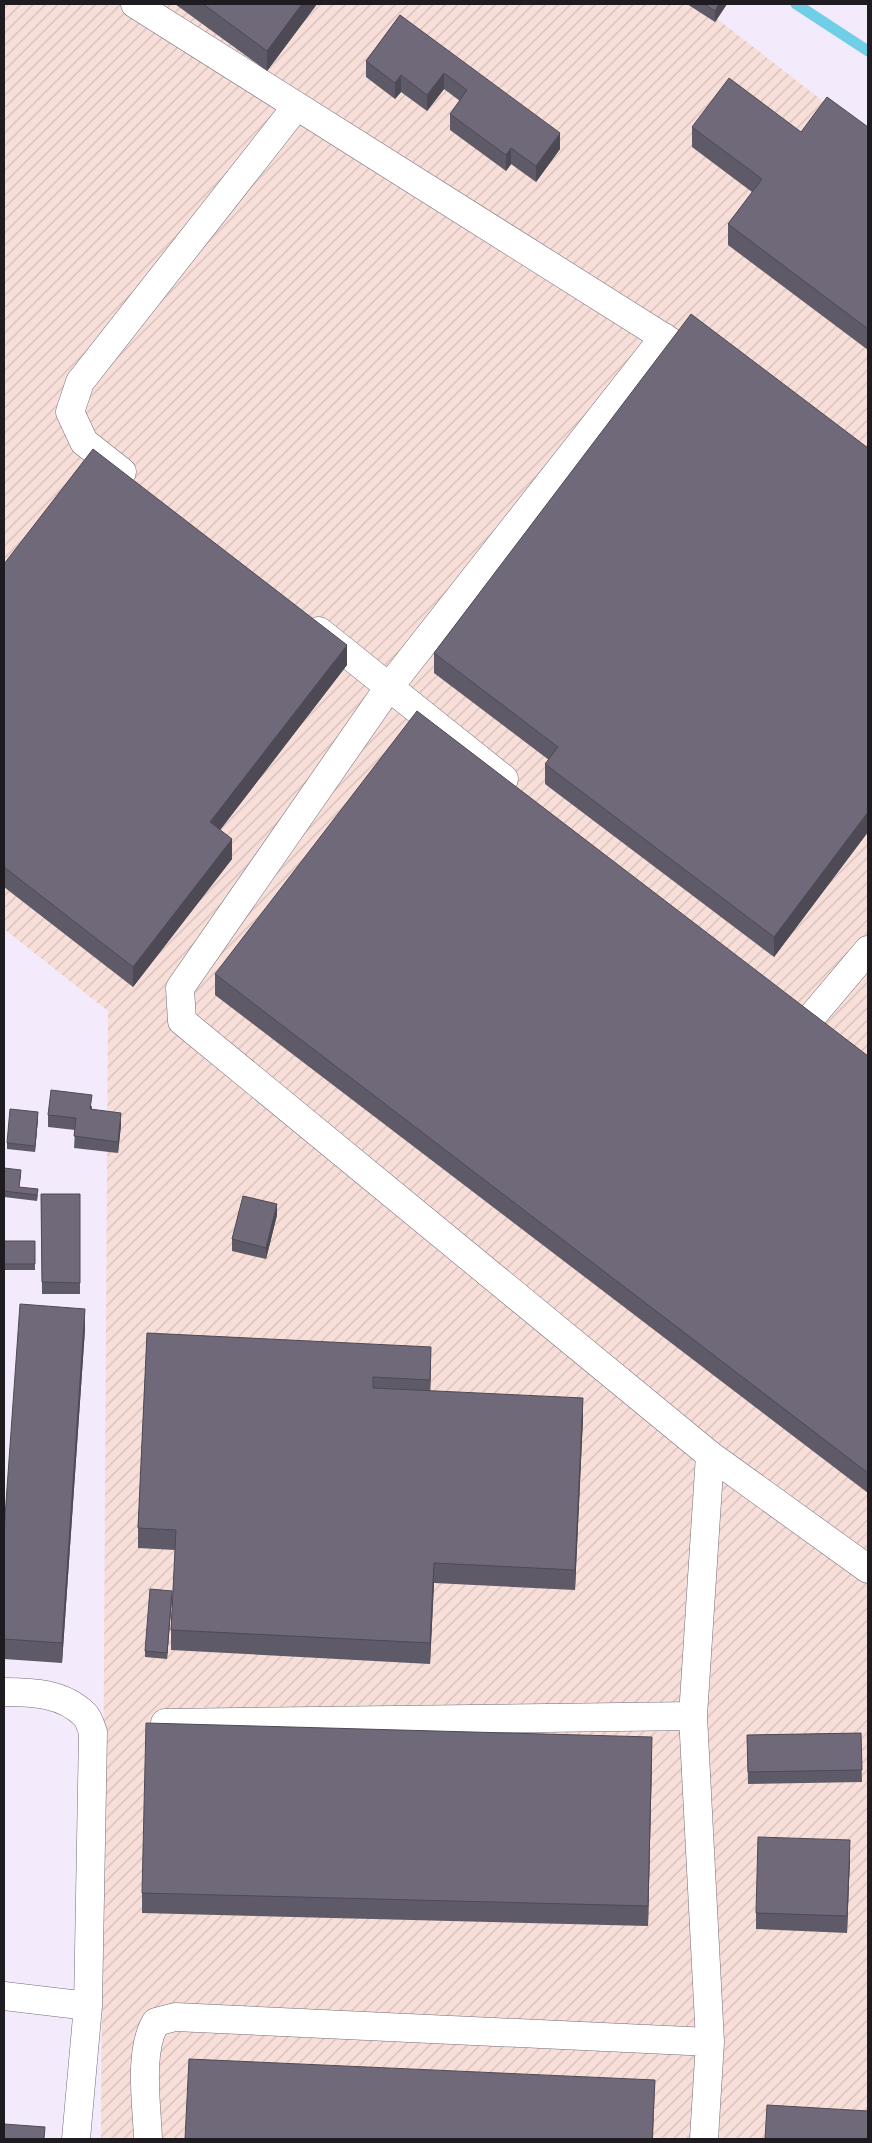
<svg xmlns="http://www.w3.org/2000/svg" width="872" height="2143" viewBox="0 0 872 2143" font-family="'Zilla Slab',serif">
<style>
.industrial{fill:url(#industrial-furrows)}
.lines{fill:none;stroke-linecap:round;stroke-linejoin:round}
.stream{stroke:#70cfe7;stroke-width:11}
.minor-casing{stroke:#746c7b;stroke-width:29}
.minor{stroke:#fff;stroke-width:28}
.wall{fill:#5f5a68}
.shaded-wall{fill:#4e4a55}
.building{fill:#6f6979;stroke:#4e4a55}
</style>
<defs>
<pattern id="industrial-furrows" width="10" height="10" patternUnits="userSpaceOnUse" patternTransform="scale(1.25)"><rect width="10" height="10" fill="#f8ded8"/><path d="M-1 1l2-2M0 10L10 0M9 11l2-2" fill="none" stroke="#d4beb9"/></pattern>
</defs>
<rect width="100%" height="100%" fill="#f3ebfc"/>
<path class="industrial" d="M4 4H698L868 136V2139H101L108 1011 4 929Z"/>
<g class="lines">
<path class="stream" d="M796 4 868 51"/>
<g class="minor-casing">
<path id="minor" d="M135 4 679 347
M664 337 389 687 180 988 182 1021 710 1455 868 1569
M122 472 84 442 70 412 80 382 296 107
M319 631 504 779
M809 1020 868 950
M4 1692C33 1692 63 1693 85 1715 89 1719 91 1727 93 1732L88 2006 76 2139
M165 1723 693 1716
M4 1996 88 2006
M148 2139C147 2106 138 2051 156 2022L175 2017 710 2042
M704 2139 710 2042 693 1716 710 1455"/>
</g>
<use href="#minor" class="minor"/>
</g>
<path class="wall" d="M175 4H317L267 71Z
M687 4H727L715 22Z
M400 15 560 149 536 182 511 164 506 171 450 130V114L460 101 444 89 427 111 401 92 395 99 366 77V61Z
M692 127 801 132 868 127V350L728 245V224L752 192 692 147Z
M868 448V832L774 957 545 784V764L549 760 434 673V653Z
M4 564 347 665 220 830 232 859 133 987 4 887Z
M215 974 868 1056V1493L215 995Z
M92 1106V1110L121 1125 118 1153 74 1148 75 1130 48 1127V1115Z
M38 1118 35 1152 7 1149V1143Z
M4 1168 21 1176 19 1187 38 1195 37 1201 4 1197Z
M41 1194H80V1294H42Z
M277 1215 266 1259 232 1251V1239Z
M4 1241H35V1270H4Z
M85 1329 62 1663 4 1659V1531Z
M147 1333 431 1367 430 1391 583 1418 575 1590 434 1583 430 1664 171 1650V1630L175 1550 138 1548V1528Z
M172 1597 167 1659 145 1657V1651Z
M861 1733 862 1782 748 1784 747 1735Z
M652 1757 648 1926 142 1913V1893Z
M850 1857 847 1933 756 1929V1913Z"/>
<path class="shaded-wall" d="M302 4H317L267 71V51Z
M719 4H727L715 22V11Z
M444 73V89L427 111V95Z
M401 75V92L395 99V83Z
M560 133V149L536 182V166Z
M511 148V164L506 171V155Z
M347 645V665L210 843V822Z
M868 812V832L774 957V937Z
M232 839V859L133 987V967Z
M38 1112V1118L35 1152V1146Z
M121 1113V1125L118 1153V1142Z
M277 1204V1215L266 1259V1248Z
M85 1309V1329L62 1663V1643Z
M431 1347V1367L430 1400V1380Z
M583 1398V1418L575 1590V1570Z
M434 1563V1583L430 1664V1643Z
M172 1591V1597L167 1659V1653Z
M652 1737V1757L648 1926V1906Z
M850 1840V1857L847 1933V1916Z
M655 2080 653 2139H652Z"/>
<path class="building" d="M203 4H302L267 51Z
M704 4H719L715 11Z
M400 15 560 133 536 166 511 148 506 155 450 114 467 90 444 73 427 95 401 75 395 83 366 61Z
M729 78 801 132 827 97 868 127V329L728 224 762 179 692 127Z
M691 314 868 448V812L774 937 545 764 558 747 434 653Z
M93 449 347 645 210 822 232 839 133 967 4 867V564Z
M417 711 868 1056V1473L215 974Z
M51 1090 92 1095 90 1109 121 1113 118 1142 74 1136 76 1118 48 1115Z
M10 1109 38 1112 35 1146 7 1143Z
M4 1168 21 1170 19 1187 38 1189 37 1195 4 1191Z
M41 1194H80V1283L42 1282Z
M243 1196 277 1204 266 1248 232 1239Z
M4 1241H35V1264H4Z
M20 1304 85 1309 62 1643 4 1639V1531Z
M147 1333 431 1347 430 1380 373 1377V1388L583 1398 575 1570 434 1563 430 1643 171 1630 176 1530 138 1528Z
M150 1589 172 1591 167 1653 145 1651Z
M146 1723 652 1737 648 1906 142 1893Z
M861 1733 862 1770 748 1772 747 1735Z
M758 1837 850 1840 847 1916 756 1913Z
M189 2059 655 2080 652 2139H185Z
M767 2105 868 2111V2139H765Z
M4 2124 45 2127 44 2139H4Z"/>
<rect width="872" height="2143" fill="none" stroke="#1e1b21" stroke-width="10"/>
</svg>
